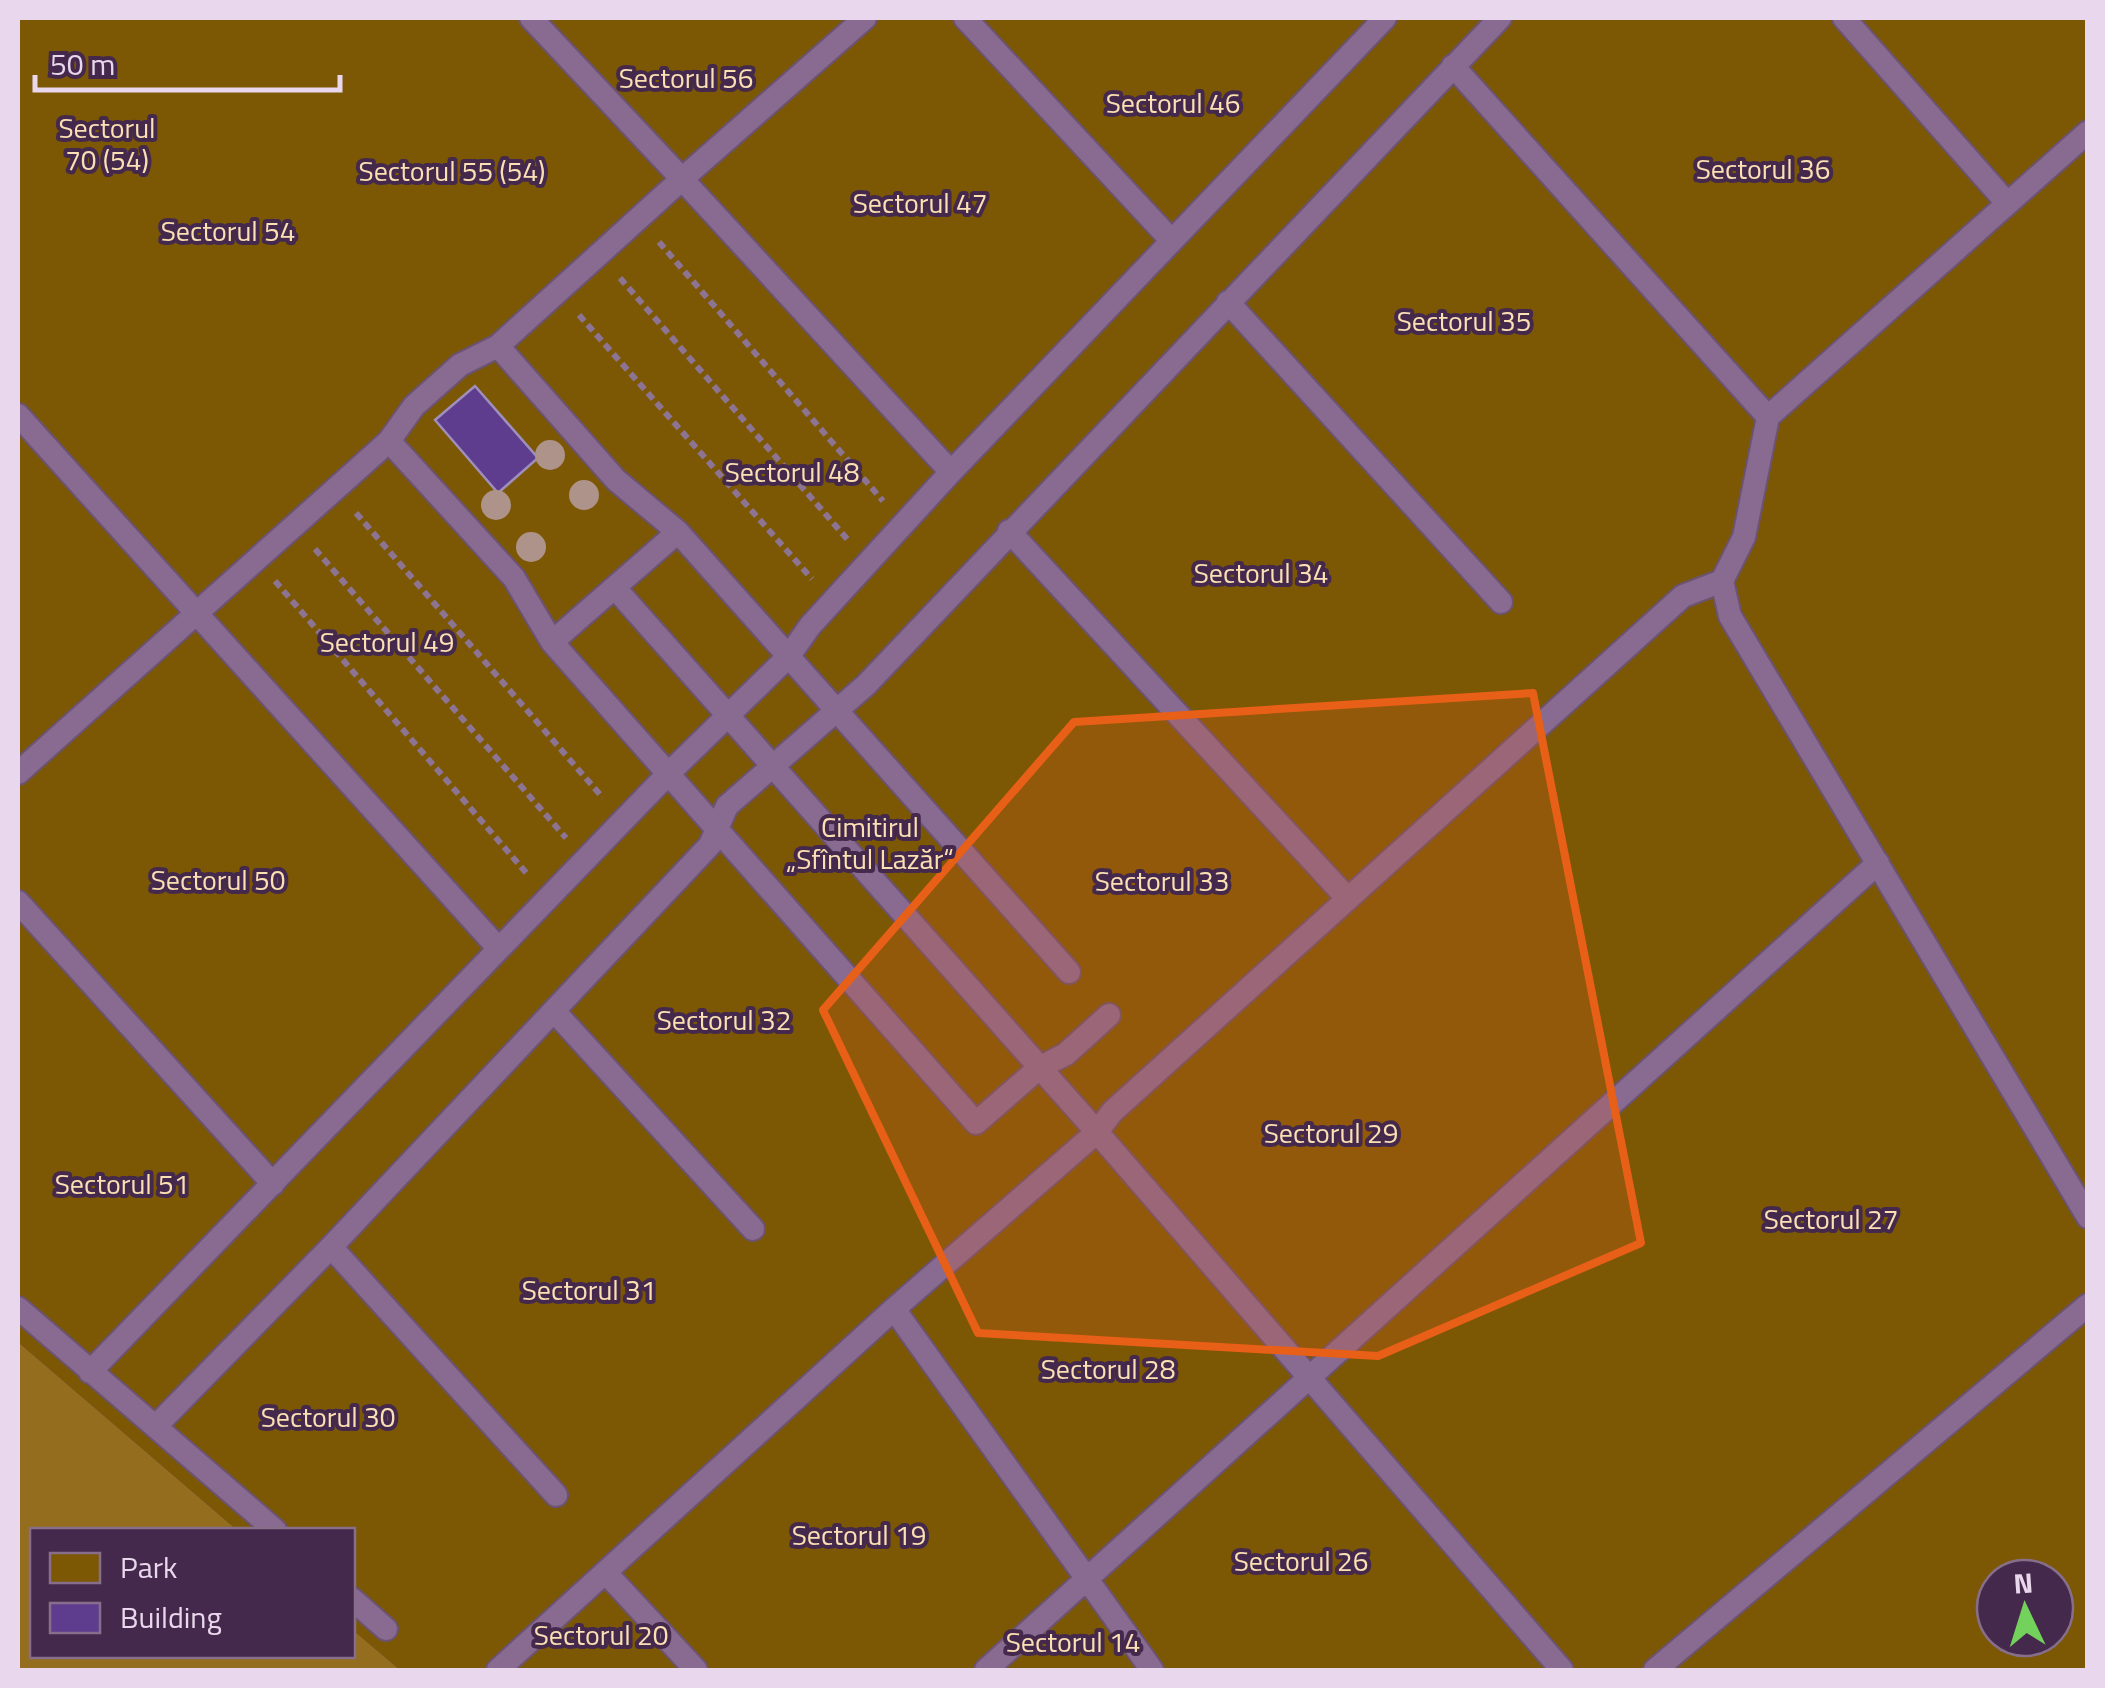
<svg xmlns="http://www.w3.org/2000/svg" width="2105" height="1688" viewBox="0 0 2105 1688" font-family="'Titillium Web',sans-serif">
<style>
.green{fill:#7c5805;fill-rule:evenodd}
.forest{fill:#956d1e}
.building{fill:#5e3d8f;stroke:#9e8fbd;stroke-width:2.5}
.lines{fill:none;stroke-linecap:round;stroke-linejoin:round}
.lane-casing{stroke:#6b5371;stroke-width:26}
.path{stroke:#8c7492;stroke-width:6;stroke-dasharray:8 5;stroke-linecap:butt}
.lane{stroke:#896a90;stroke-width:22}
.tree{fill:#ae938a}
.marked{fill:#e85f17;fill-opacity:0.2;stroke:#e85f17;stroke-width:8;stroke-linejoin:round}
.labels{text-anchor:middle;stroke-width:8;stroke-linejoin:round;paint-order:stroke}
.park-label{font-size:28px;fill:#fbe0b4;stroke:#45294c}
</style>
<rect width="100%" height="100%" fill="#503457"/>
<path class="green" d="M18 18H2087V1670H400L353 1630 352 1530H237L18 1342ZM1995 1578H2055V1638H1995Z"/>
<path class="forest" d="M18 1342 237 1530H32V1656H352L353 1630 400 1670H18Z"/>
<path class="building" d="M475 386 538 458 498 493 435 420Z"/>
<g class="lines">
<g class="lane-casing">
<path id="lane" d="M865 18 682 179 951 472
M965 18 1171 240
M1844 18 2007 203
M1453 66 1768 417
M2088 132 1768 417 1744 537 1722 581 1730 616 2088 1217
M1228 302 1501 602
M498 346 616 480 678 532 1069 972
M18 415 499 949
M389 441 514 578 552 642 976 1123 1039 1068 1066 1054 1109 1015
M1009 531 1348 899
M615 588 1097 1132 1562 1670
M552 642 678 532
M18 773 389 441 414 406 460 365 498 346 682 179 531 18
M18 902 273 1184
M554 1011 753 1229
M331 1247 556 1495
M18 1308 275 1530
M894 1309 1152 1670
M90 1372 669 773 789 656 810 626 951 472 1385 18
M156 1426 331 1247 710 845 727 806 866 685 1500 18
M607 1574 696 1670
M352 1599 386 1629
M498 1670 894 1309 1097 1132 1112 1112 1683 596 1722 581
M986 1670 1878 863
M1655 1670 2088 1305"/>
</g>
<path class="path" d="M659 242 883 501
M620 278 848 540
M579 315 812 579
M356 513 603 798
M315 549 566 838
M275 581 528 875"/>
<use href="#lane" class="lane"/>
</g>
<g class="tree">
<circle cx="550" cy="455" r="15"/>
<circle cx="584" cy="495" r="15"/>
<circle cx="496" cy="505" r="15"/>
<circle cx="531" cy="547" r="15"/>
</g>
<path class="marked" d="M1533 693 1641 1243 1378 1356 978 1333 823 1010 1074 722Z"/>
<g class="labels">
<g class="park-label">
<text x="686" y="88">Sectorul 56</text>
<text x="1173" y="113">Sectorul 46</text>
<text x="107" y="138">Sectorul<tspan x="107" dy="32">70 (54)</tspan></text>
<text x="1763" y="179">Sectorul 36</text>
<text x="452" y="181">Sectorul 55 (54)</text>
<text x="920" y="213">Sectorul 47</text>
<text x="228" y="241">Sectorul 54</text>
<text x="1464" y="331">Sectorul 35</text>
<text x="792" y="482">Sectorul 48</text>
<text x="1261" y="583">Sectorul 34</text>
<text x="387" y="652">Sectorul 49</text>
<text x="870" y="837">Cimitirul<tspan x="870" dy="32">„Sfîntul Lazăr“</tspan></text>
<text x="218" y="890">Sectorul 50</text>
<text x="1162" y="891">Sectorul 33</text>
<text x="724" y="1030">Sectorul 32</text>
<text x="1331" y="1143">Sectorul 29</text>
<text x="122" y="1194">Sectorul 51</text>
<text x="1831" y="1229">Sectorul 27</text>
<text x="589" y="1300">Sectorul 31</text>
<text x="1108" y="1379">Sectorul 28</text>
<text x="328" y="1427">Sectorul 30</text>
<text x="859" y="1545">Sectorul 19</text>
<text x="1301" y="1571">Sectorul 26</text>
<text x="601" y="1645">Sectorul 20</text>
<text x="1073" y="1652">Sectorul 14</text>
</g>
</g>
<rect width="2105" height="1688" fill="none" stroke="#e9d8ed" stroke-width="40"/>
<rect x="30" y="1528" width="325" height="130" fill="#45294c" stroke="#876f8c" stroke-width="2.5"/>
<rect x="50" y="1553" width="50" height="30" fill="#7c5805" stroke="#876f8c" stroke-width="2.5"/>
<text x="120" y="1578" font-size="30" fill="#e9d8ed">Park</text>
<rect x="50" y="1603" width="50" height="30" fill="#5e3d8f" stroke="#876f8c" stroke-width="2.5"/>
<text x="120" y="1628" font-size="30" fill="#e9d8ed">Building</text>
<g transform="translate(2025 1608) rotate(356)"><circle r="48" fill="#45294c" stroke="#876f8c" stroke-width="2.5"/>
<path d="M0-8L18 38L0 25L-18 38Z" fill="#73d25c"/>
<text y="-15" font-size="28" font-weight="bold" text-anchor="middle" fill="#e9d8ed">N</text>
</g>
<path d="M35 75v15h305v-15" fill="none" stroke="#e9d8ed" stroke-width="5"/>
<text x="50" y="75" font-size="30" fill="#e9d8ed" stroke="#45294c" stroke-width="8" paint-order="stroke">50 m</text>
</svg>
